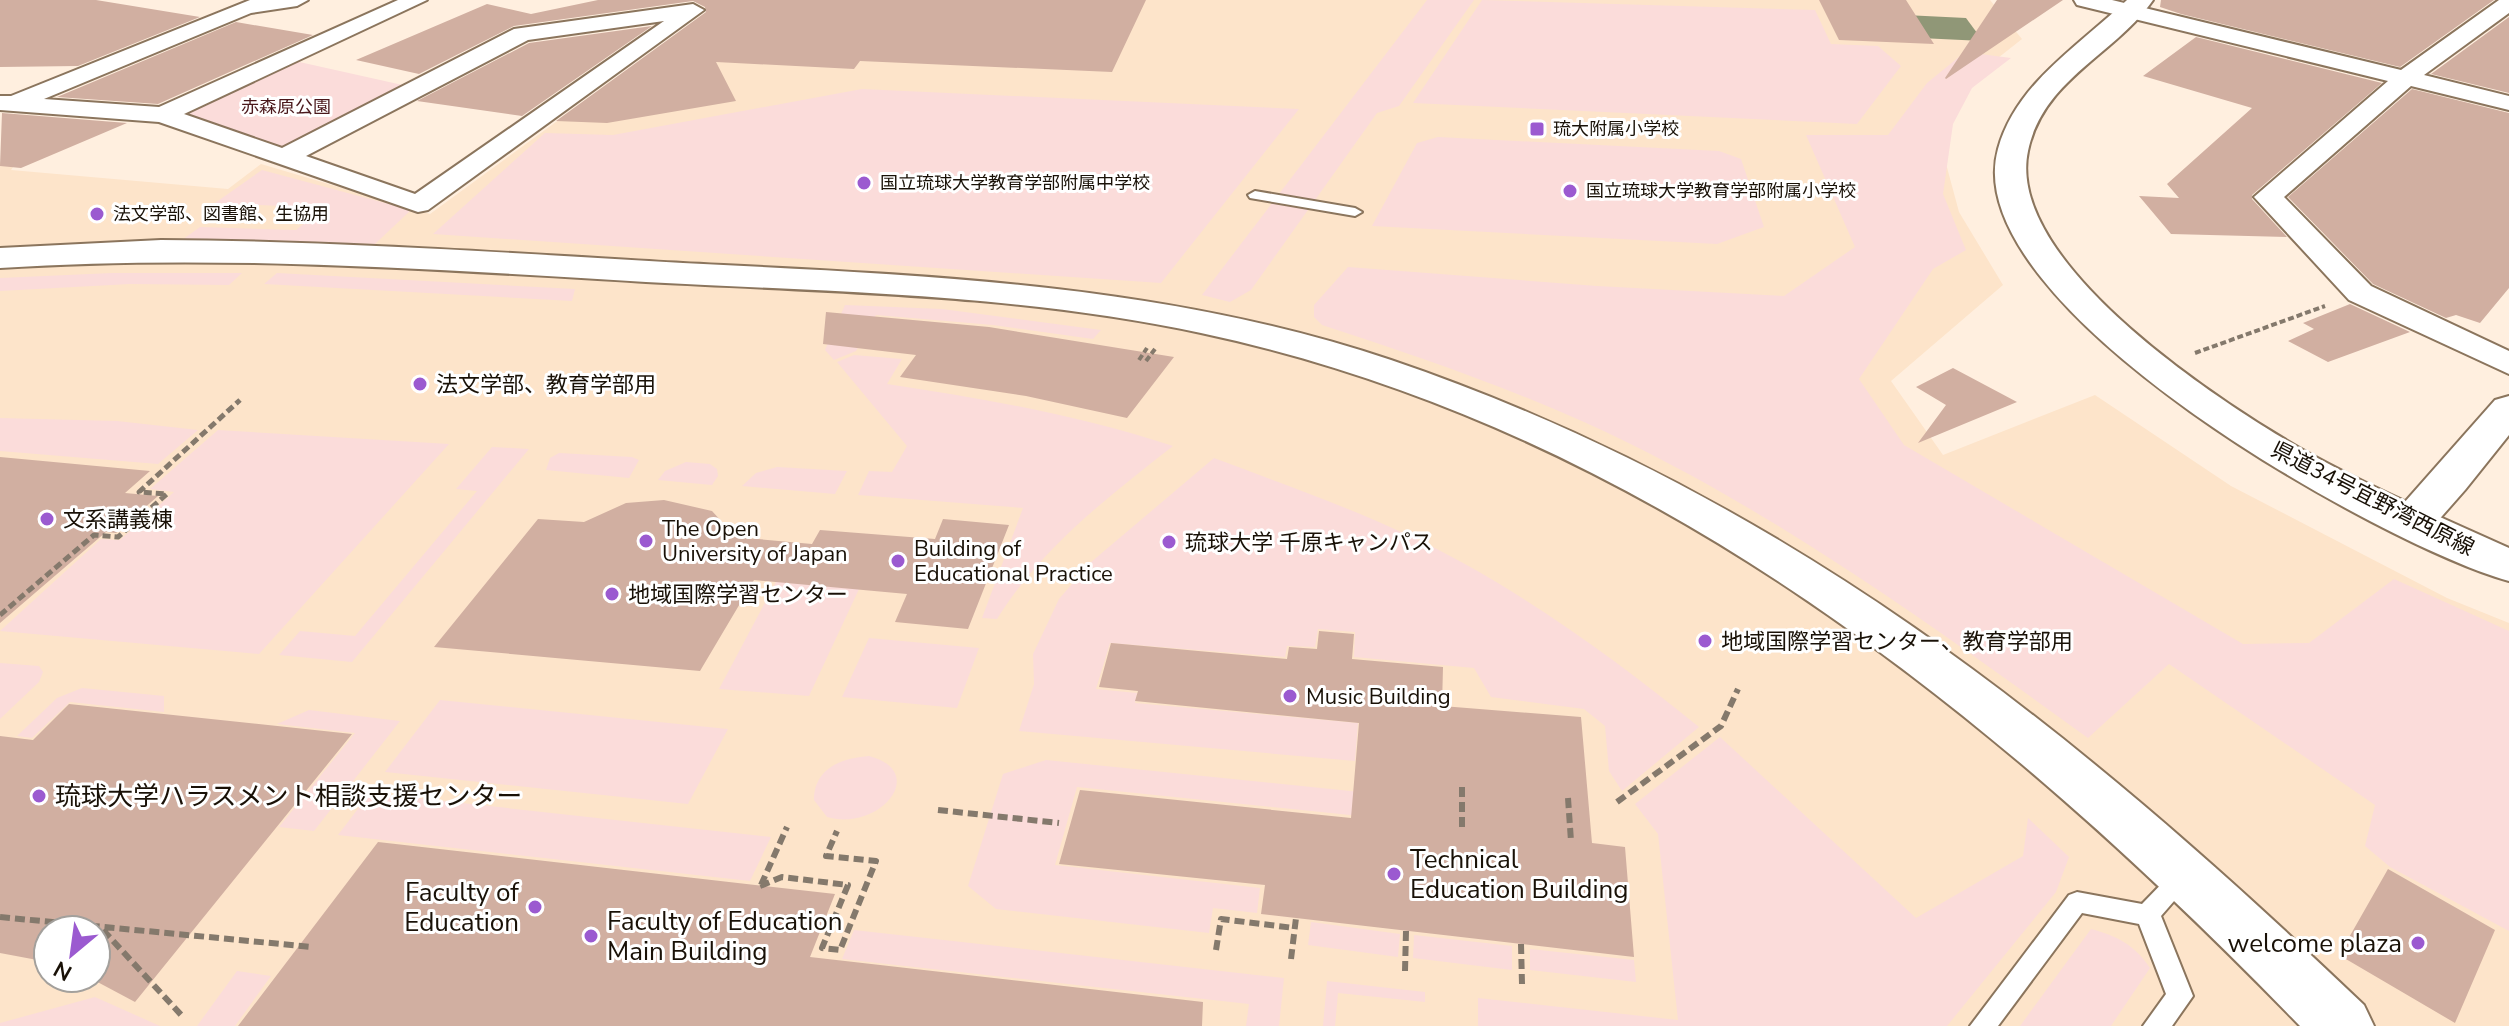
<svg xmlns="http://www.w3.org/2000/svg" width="2509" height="1026" viewBox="0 0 2509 1026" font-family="'Nunito Sans','Noto Sans JP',sans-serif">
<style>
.built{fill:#fde4ca;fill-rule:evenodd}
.green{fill:#fbdcda}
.water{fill:#909777}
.building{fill:#d1afa1}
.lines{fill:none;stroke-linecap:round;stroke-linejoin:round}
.service-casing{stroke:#8b755d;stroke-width:4}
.minor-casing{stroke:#8b755d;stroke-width:4}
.tertiary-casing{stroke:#8b755d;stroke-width:4}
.secondary-casing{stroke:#8b755d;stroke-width:4}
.path-far2{stroke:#84796c;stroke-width:4;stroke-dasharray:6 3;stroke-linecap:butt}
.path-far1{stroke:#84796c;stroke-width:5;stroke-dasharray:8 4;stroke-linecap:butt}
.path{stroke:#84796c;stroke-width:6;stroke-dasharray:10 5;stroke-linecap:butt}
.service{fill:#fff;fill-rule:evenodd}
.minor{fill:#fff;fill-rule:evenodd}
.tertiary{fill:#fff;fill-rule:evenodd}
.secondary{fill:#fff;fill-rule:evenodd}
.poi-dot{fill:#9b5ad0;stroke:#fff;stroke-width:3}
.labels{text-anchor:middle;stroke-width:6;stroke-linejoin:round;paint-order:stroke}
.far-park-label{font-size:18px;fill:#4a181b;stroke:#fff}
.far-poi-label{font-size:18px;fill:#191107;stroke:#fff;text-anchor:start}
.poi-label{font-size:22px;fill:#191107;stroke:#fff;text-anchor:start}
.street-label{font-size:22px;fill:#191107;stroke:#fff}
.near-poi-label{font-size:26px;fill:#191107;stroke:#fff;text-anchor:start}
</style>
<rect width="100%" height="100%" fill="#ffefdf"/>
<path class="built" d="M715 0H1990L2022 39 1965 84 1938 134 1959 212 2003 285 1891 381 1943 455 2095 395 2231 486 2447 598 2509 623V1026H0V162L18 160 11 170 228 189 261 164 430 214 597 92 708 21ZM48 930H96V978H48Z"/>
<path class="green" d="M1427 0H1474L1399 106 1377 113 1251 290 1230 302 1202 295Z
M1482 0 1815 10 1831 44 1878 46 1901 66 1857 124 1413 103Z
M1965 52 2011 58 1972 88 1953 124 1943 194 1966 250 1933 269 1859 379 1904 445 2243 644 2309 643 2394 579 2509 631V931L2390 867 2365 846 2375 805 2169 664 2088 738C1930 624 1762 502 1584 422 1499 384 1411 354 1322 325L1314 317V305L1348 267 1597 286 1784 296 1855 247 1806 135H1888L1927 83Z
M286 59 416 88 284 157 162 115Z
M862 89 1299 109 1161 283 433 234 545 133 613 135Z
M1438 137 1719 151 1741 159 1764 227 1717 244 1372 226 1417 143Z
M262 170 411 210 375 244 182 240 200 227 296 230 323 208 215 203Z
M112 273H242L229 285 130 284 0 291V278Z
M277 273 575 289 572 301 264 284Z
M845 305 942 309 1101 330 1093 339 993 325 876 315 856 351 834 360 825 350Z
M854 355 902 359 887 384C987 399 1077 415 1173 446 1107 498 1042 547 997 619L982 618 1023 508 858 495 869 471 892 472 907 446 837 362Z
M0 418 117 421 198 430 158 464 0 451Z
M218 430 449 444 259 654 0 631 101 539 120 540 174 492 150 489Z
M492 447 529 449 352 662 279 655 300 631 355 636 477 491 456 489Z
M559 453 632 457 639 460 629 478 546 470 550 458Z
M1214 458C1299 490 1386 520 1465 564 1549 611 1625 667 1699 727L1622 791 1609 771 1605 726 1584 709 1491 697 1474 668 1354 657 1355 632 1318 629 1315 647 1287 646 1285 657 1110 643 1096 689 1137 693 1135 703 1358 723 1355 761 1019 731 1034 684 1033 654 1059 599 1090 563Z
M686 462 710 464 717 469 718 476 712 485 658 480 665 471Z
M777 467 847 471 835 494 742 486 756 473Z
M777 580 860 587 809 696 719 689Z
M869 638 979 648 957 708 842 697Z
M0 663 39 666 43 672 39 682 0 719Z
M82 688 164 696V712L70 702 32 738 17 736 57 698Z
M440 700 728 729 688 804 385 772Z
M309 710 400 721 314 831 279 827 355 733 277 724Z
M1720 737 1916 918 2023 856 2028 818 2069 857 2056 892 1947 1026H1478V998L1678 1020 1658 834 1635 804Z
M869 756C930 772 879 832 827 817L814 800C814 768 842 758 869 756Z
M1046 760 1438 800 1447 825 1077 787 1055 865 1260 888 1257 913 1213 908 1209 933 996 909 968 886 1003 774Z
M370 793 771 837 750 881 338 835Z
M1311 922 1400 934 1398 957 1308 945Z
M2091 929C2117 936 2135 945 2150 968L2111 1026H2020Z
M854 930 1284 978 1279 1026H1246L1249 1004 842 959Z
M1414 935 1512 946V970L1413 958Z
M1530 949 1634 960 1636 982 1530 970Z
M237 971 271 976 235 1026H197Z
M1327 981 1425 992V1002L1338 993 1335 1026H1323Z
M95 997 160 1026H0V1023Z"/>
<path class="water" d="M1864 13 1966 18 1983 41 1878 36Z"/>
<path class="building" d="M0 0H96L200 17 78 66 0 67Z
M598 0H1146L1112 72 860 61 854 69 716 62 736 101 607 123 556 121 706 12 705 7 693 1 514 26 419 74 356 60 487 4 531 14Z
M1819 0H1906L1934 44 1839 40Z
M1997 0H2063L1946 79 1945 78Z
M2161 0H2494L2400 67 2181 14 2160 7Z
M2509 17V93L2431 74Z
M236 22 313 35 158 104 57 97Z
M652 26 522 116 417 101 529 43Z
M2196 37 2382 83 2252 195V199L2287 237 2171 234 2139 196 2179 198 2167 184 2252 108 2143 76Z
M2412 89 2509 113V288L2480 323 2456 315 2446 318 2373 284 2288 197Z
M2 113 127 123 21 168 0 166Z
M2350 304 2410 332 2328 362 2288 341 2314 329 2303 323Z
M826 312 989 327 1174 357 1127 418 1026 396 900 377 916 355 823 344Z
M1953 368 2017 402 1918 443 1946 405 1916 387Z
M0 457 150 471 125 493 158 496 116 533 106 532 0 623Z
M664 500 712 511 736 537 812 544 820 530 935 539 943 519 1009 525 968 629 895 622 907 594 754 580 700 671 434 647 538 519 584 522 626 503Z
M1319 631 1354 634 1352 659 1443 667 1442 706 1581 717 1592 843 1625 847 1634 957 1261 914 1265 885 1059 864 1080 790 1351 818 1359 723 1135 701 1138 691 1099 687 1111 643 1287 659 1289 647 1317 649Z
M69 704 352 734 135 1002 90 978H96V930H48V962L0 953V736L33 740Z
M378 842 835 894 810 957 1203 1002 1202 1026H238Z
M2388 869 2495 930 2455 1023 2339 955Z"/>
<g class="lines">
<g class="service-casing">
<path id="service" d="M1255 191 1355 208 1362 212 1355 216 1250 198 1248 195Z
M2183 867 2191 870 2195 877 2161 916 2193 996 2172 1026H2143L2166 994 2139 924 2082 913 1998 1026H1970L2069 895 2077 892 2142 904 2175 870Z"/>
</g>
<g class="minor-casing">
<path id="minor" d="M250 0H308L297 6 251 13 44 99 159 107 398 0H427L184 114 282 148 514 29 693 4 704 10 428 210 418 212 159 122 0 110V96H11ZM664 21 415 194 306 156 528 40Z
M2074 0H2112L2401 70 2499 0H2509V13L2424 75 2509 96V110L2411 86 2284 197 2371 286 2509 351V374L2349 300 2254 197 2388 81 2077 5Z"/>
</g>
<g class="tertiary-casing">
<path id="tertiary" d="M161 240C336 241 509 253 683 263 921 275 1163 283 1391 360 1780 492 2072 726 2364 1005L2374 1026H2300C1993 710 1642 427 1201 333 1019 294 831 292 646 282 430 269 216 254 0 268V248Z
M2509 396V435L2465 490 2428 532 2412 536 2396 532 2390 522 2396 512 2495 400Z"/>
</g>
<g class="secondary-casing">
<path id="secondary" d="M2127 0H2153C2115 55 2043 79 2028 151 2004 264 2228 408 2312 455 2376 490 2443 518 2509 548V581C2385 547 1954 307 1998 149 2016 83 2080 45 2127 0Z"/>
</g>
<path class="path-far2" d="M2195 353 2325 306
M1139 360 1147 348
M1146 361 1155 349"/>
<path class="path-far1" d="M0 615 94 535 118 537 167 494 139 492 240 400"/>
<path class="path" d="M1462 787V829
M1568 798 1571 841
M1617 802 1721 726 1738 689
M938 810 1059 823
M761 885 787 827
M760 886 782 877 848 885 822 948 840 950 876 861 826 856 837 831
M0 917 312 947
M103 930 184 1018
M1521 944 1522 984
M1216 950 1221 919 1294 928
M1291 959 1296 918
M1405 971 1406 931"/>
<use href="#service" class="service"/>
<use href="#minor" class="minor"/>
<use href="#tertiary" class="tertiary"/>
<use href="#secondary" class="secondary"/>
</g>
<g class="poi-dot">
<rect x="1529" y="121" width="16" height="16" rx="4"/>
<circle cx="864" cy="183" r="8"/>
<circle cx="1570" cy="191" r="8"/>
<circle cx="97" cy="214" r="8"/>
<circle cx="420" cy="384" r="8"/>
<circle cx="47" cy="519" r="8"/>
<circle cx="646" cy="541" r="8"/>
<circle cx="1169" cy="542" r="8"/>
<circle cx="898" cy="561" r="8"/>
<circle cx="612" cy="594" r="8"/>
<circle cx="1705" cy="641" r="8"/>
<circle cx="1290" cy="696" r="8"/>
<circle cx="39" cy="796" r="8"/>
<circle cx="1394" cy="874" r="8"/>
<circle cx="535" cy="907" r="8"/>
<circle cx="591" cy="936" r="8"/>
<circle cx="2418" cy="943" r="8"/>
</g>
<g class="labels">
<g class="far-park-label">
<text x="286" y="113">赤森原公園</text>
</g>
<g class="far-poi-label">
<text x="1553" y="135">琉大附属小学校</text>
<text x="880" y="189">国立琉球大学教育学部附属中学校</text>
<text x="1586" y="197">国立琉球大学教育学部附属小学校</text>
<text x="113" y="220">法文学部、図書館、生協用</text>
</g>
<g class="poi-label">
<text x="436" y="392">法文学部、教育学部用</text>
<text x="63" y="527">文系講義棟</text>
<text x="662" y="536">The Open<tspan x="662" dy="25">University of Japan</tspan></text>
<text x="1185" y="550">琉球大学 千原キャンパス</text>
<text x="914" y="556">Building of<tspan x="914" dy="25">Educational Practice</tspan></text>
<text x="628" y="602">地域国際学習センター</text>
<text x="1721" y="649">地域国際学習センター、教育学部用</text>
<text x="1306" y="704">Music Building</text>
</g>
<g class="street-label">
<text transform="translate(2373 498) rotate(27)" y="8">県道34号宜野湾西原線</text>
</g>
<g class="near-poi-label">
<text x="55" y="805">琉球大学ハラスメント相談支援センター</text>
<text x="1410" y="868">Technical<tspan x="1410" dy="30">Education Building</tspan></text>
<text x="519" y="901" text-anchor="end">Faculty of<tspan x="519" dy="30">Education</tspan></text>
<text x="607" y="930">Faculty of Education<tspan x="607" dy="30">Main Building</tspan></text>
<text x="2402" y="952" text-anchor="end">welcome plaza</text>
</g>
</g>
<g transform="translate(72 954) rotate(209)"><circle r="38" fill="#ffffff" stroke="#a3a09c" stroke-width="2"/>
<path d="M0-6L14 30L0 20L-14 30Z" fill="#9b5ad0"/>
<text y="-12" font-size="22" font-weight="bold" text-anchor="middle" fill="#191107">N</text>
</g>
</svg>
